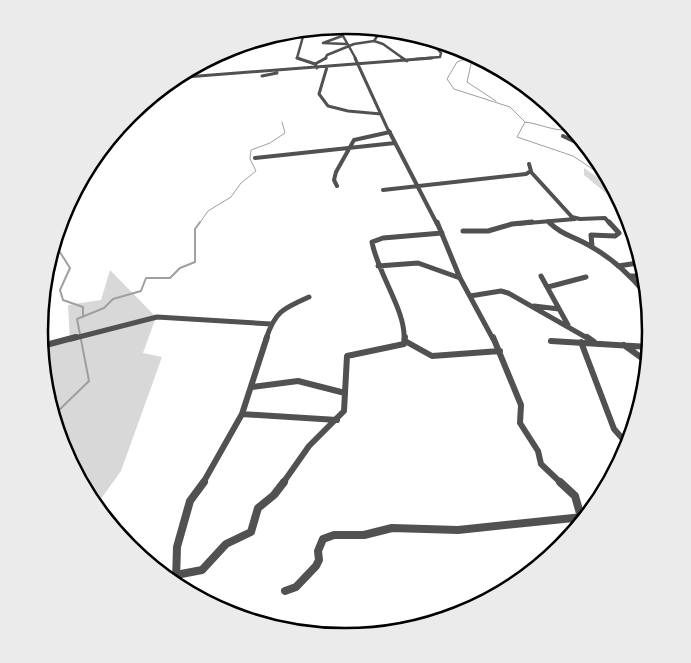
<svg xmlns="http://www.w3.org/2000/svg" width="691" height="663" viewBox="0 0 691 663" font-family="'Varela Round',sans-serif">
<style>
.green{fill:#d8d8d8}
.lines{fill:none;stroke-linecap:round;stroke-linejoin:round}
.stream-far1{stroke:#9f9f9f;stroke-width:1}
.stream{stroke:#9f9f9f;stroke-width:2}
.minor-far5{stroke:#515151;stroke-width:2.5}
.minor-far4{stroke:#515151;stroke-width:3}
.minor-far3{stroke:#515151;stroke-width:4}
.minor-far2{stroke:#515151;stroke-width:5}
.minor-far1{stroke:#515151;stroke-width:6}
.minor{stroke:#515151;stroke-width:8}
.rim{fill:none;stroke:#000;stroke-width:2.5}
</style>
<rect width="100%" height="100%" fill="#fff"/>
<path class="green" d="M584 168 609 185 624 208 584 175Z
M110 270 156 317 143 353 162 357 121 471 98 503 62 449 42 347 70 340 68 305 101 300Z"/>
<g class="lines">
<path class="stream-far1" d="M474 56 457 62 447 79 454 89 510 107 525 122 517 137 573 156 603 176
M471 64 467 82 496 101
M525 122C542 124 556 133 572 129
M65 224 75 204 71 201
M199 224 208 211 231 197 241 183 256 171 250 159 251 150 270 143 285 133 282 122"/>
<path class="stream" d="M57 239 66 222
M56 246 70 268 60 290 63 300 83 307V317
M55 414 89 381 77 319 104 308 113 299 141 291 146 278H170L180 268 195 262V229L200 222"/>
<path class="minor-far5" d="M340 26H349
M338 27 356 59
M342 36 323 43 346 44
M374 41 383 44 404 59
M300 59 297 58 304 33
M325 59 327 55 354 44 374 41 380 32
M416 59 440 57 441 53 432 42"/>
<path class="minor-far4" d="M297 58 315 64
M355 58 389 132
M402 58 407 61
M327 67 319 94 328 106 348 111 381 114
M317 68 315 64 326 58
M262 76 277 73
M186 77 432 58
M175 85 176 83
M516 85 527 91"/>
<path class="minor-far3" d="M389 131 437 224
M563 136 582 145
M255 158 395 143
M531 172 572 217 580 219 605 218 610 224
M337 186 334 180 336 172 354 140 390 132
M383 190 526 174 531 171 529 164
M548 221 550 224
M516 224 575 219"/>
<path class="minor-far2" d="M437 222 460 278 493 339
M549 222C561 235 576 237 590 246 610 257 629 274 644 292
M463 231H488L512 224 532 222
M592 246 591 235 615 236 619 233 609 222
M378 266 418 263 460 278
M618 266 638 263
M541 276 568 325
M631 276H641
M548 287 586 277
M470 296 501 291 508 293 589 339
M534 306 559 309
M71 339 157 317 271 324
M266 339C275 311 284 308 309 297
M404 339C406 311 377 272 372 242L383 238 442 233"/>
<path class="minor-far1" d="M493 337 521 405 520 423 538 451 541 464 561 483
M587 337 594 342
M405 341 432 356 500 351
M551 341 649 347
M581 342 614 429 622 438 630 442
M624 345 646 361
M42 346 76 337
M252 387 298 381 345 393
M242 414 337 420
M203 483 242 414 267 337
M283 483 309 446 344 411 347 356 404 344 405 337"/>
<path class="minor" d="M560 482 575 496 581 517
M176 575 202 570 226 544 251 532 258 508 274 495 284 482
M176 580 177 547 190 501 204 482
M285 591 296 587 316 566 319 560 318 551 323 539 334 535H364L392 528 458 530 583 517"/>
</g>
<path d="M0 0H691V663H0ZM48 331a297 297 0 1 1 594 0a297 297 0 1 1-594 0Z" fill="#ebebeb" fill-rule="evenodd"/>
<path class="rim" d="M48 331a297 297 0 1 1 594 0a297 297 0 1 1-594 0Z"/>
</svg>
